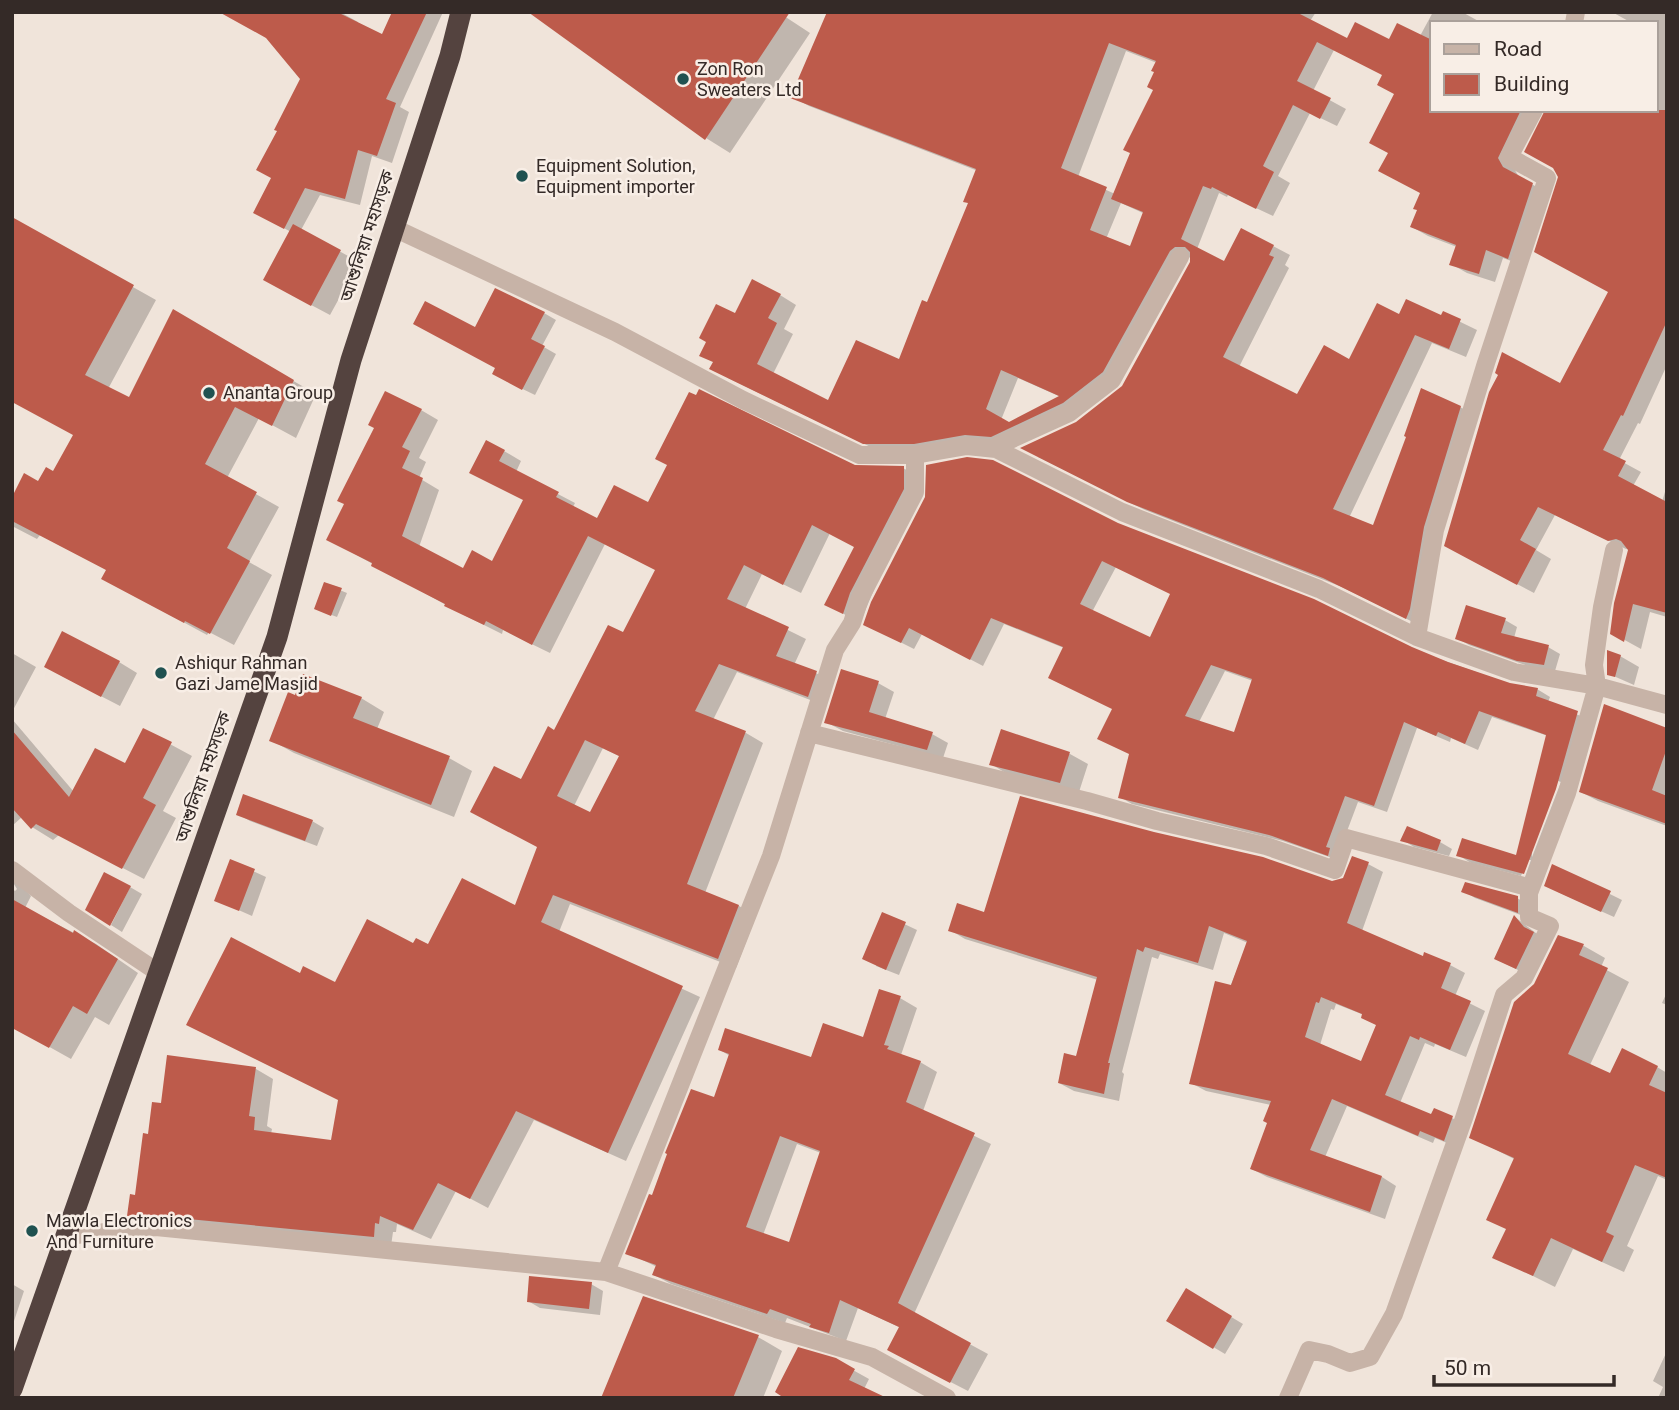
<svg xmlns="http://www.w3.org/2000/svg" width="1679" height="1410" viewBox="0 0 1679 1410" font-family="Roboto,'Noto Sans Bengali',sans-serif">
<style>
.shadow{fill:#0003;fill-rule:evenodd}
.building{fill:#bd5b4b;fill-rule:evenodd}
.lines{fill:none;stroke-linecap:round;stroke-linejoin:round}
.minor{stroke:#c7b3a7;stroke-width:18}
.highway{stroke:#54433f;stroke-width:21}
.poi-dot{fill:#205251;stroke:#f8eee6;stroke-width:2.5}
.labels{text-anchor:middle;stroke-width:5;stroke-linejoin:round;paint-order:stroke}
.poi-label{font-size:18px;fill:#342a27;stroke:#f8eee6;text-anchor:start}
.street-label{font-size:18px;fill:#342a27;stroke:#f8eee6}
</style>
<rect width="100%" height="100%" fill="#f0e4da"/>
<path class="shadow" d="M221 12H340L358 22 357 24 383 36 394 12H443L400 107 409 112 392 163 372 156 360 205 320 195 301 230 359 262 330 315 283 290 291 232 255 212 274 178 279 131 302 79 268 37Z
M778 12 810 33 730 153 706 138Z
M1239 12H1316L1310 21 1348 40 1390 41 1420 36 1433 12H1462L1482 23H1432V110H1545L1541 113 1513 167 1519 177 1549 194 1525 266 1503 258 1495 282 1467 273 1451 264 1457 247 1428 236 1412 227 1419 210 1422 193 1390 153 1396 94 1384 75 1334 50 1313 91 1346 109 1337 126 1310 113 1278 176 1290 183 1273 216 1228 195 1227 197 1219 193 1197 249 1224 264 1273 246 1290 255 1285 265 1289 268 1239 367 1298 397 1350 361 1399 317 1442 318 1444 314 1477 330 1466 357 1432 343 1349 518 1374 528 1460 407 1477 417 1440 536 1423 627 1342 587 1145 510 1038 457 1123 387 1192 263V255L1186 261 1119 381 1008 445 881 452 728 378 735 315 780 295 796 305 784 329 793 334 773 374 828 402 900 362 928 304 970 203 978 171 809 106 793 97ZM1126 51 1157 63 1156 72 1155 90 1115 194 1078 177ZM1121 203 1145 214 1130 249 1106 239ZM1018 378 1061 397 1009 424 1001 420Z
M1612 12H1667V365L1640 424 1638 423 1619 460 1641 472 1633 486 1662 502 1667 485V617L1650 612 1641 649 1612 633 1630 548 1626 549 1555 515 1536 550 1551 559 1534 593 1462 555 1560 385 1610 291 1560 177 1656 110V23H1632Z
M12 219 156 300 108 389 129 400 174 312 316 394 296 438 259 418 227 478 279 507 249 562 272 575 234 645 209 632 207 635 126 591 108 570 40 535 37 539 12 526V501L54 473 75 435Z
M544 313 556 320 542 346 556 354 535 395 506 381 475 330Z
M421 410 438 420 419 458 426 462 419 478 439 490 419 547 464 570 493 563 525 500 471 473 504 451 521 461 516 472 575 503 573 507 598 520 649 504 855 467 903 468 921 478 860 623 826 604 856 547 830 533 801 593 762 574 745 609 806 639 794 665 816 673 833 683 826 706 737 672 713 720 746 733 763 743 705 893 739 906 756 916 736 968 570 904 559 932 700 997 626 1161 534 1120 488 1208 456 1191 431 1239 397 1224 396 1232H393L391 1246 147 1225 129 1215 136 1197 150 1136 162 1105 168 1057 256 1069 273 1079 267 1126 272 1129 271 1134 332 1142 339 1100 300 975 335 984 414 945 429 946 516 907 539 847 522 782 624 635 657 570 605 544 550 653 503 630 502 634 464 615 346 549ZM603 748 621 757 591 815 574 806Z
M1117 524 1411 649 1510 684 1537 689 1550 697 1548 702 1590 720 1537 880 1525 877 1531 860H1527L1521 876 1471 863 1458 855 1517 857 1548 736 1492 717 1478 750 1451 738 1450 742 1417 728 1387 812 1358 802 1338 855 1341 861 1283 841 1132 804 1120 797 1131 755 1114 709 1064 648 1004 624 983 666 922 634 914 649 878 631ZM1116 567 1172 594 1151 640 1092 612ZM1225 671 1253 681 1235 735 1199 722ZM1558 781 1561 782 1532 857V848Z
M325 584 347 593 337 617 321 611Z
M1505 620 1517 627 1514 638 1548 647 1560 654 1555 671 1531 667 1469 645 1457 638Z
M12 653 36 667 12 712Z
M1620 656 1639 667 1634 685 1609 674Z
M119 662 137 673 120 706 64 677Z
M878 683 894 692 885 719 932 734 948 743 943 758 843 731 826 722Z
M296 697 361 698 384 712 377 729 449 758 472 771 454 817 294 753 271 740Z
M12 719 74 792 126 765 144 730 192 756 163 811 176 818 144 879 59 835 53 840 32 827 22 817 12 826Z
M1667 730V826L1598 801 1581 792Z
M1002 731 1070 754 1088 764 1079 792 1009 775 991 764Z
M238 814 312 821 324 828 317 846 250 821Z
M1403 840 1440 842 1452 849 1449 856 1414 847Z
M231 861 266 877 252 916 216 900Z
M1368 864 1383 872 1362 931 1423 958 1450 965 1465 973 1455 996 1485 1011 1466 1057 1435 1044 1434 1047 1425 1043 1400 1103 1432 1117 1452 1118 1467 1126 1459 1148 1435 1138 1433 1143 1347 1106 1325 1157 1382 1177 1396 1186 1385 1219 1267 1177 1252 1169 1269 1123 1271 1105 1206 1091 1191 1083 1248 943 1224 933 1213 970 1160 954 1158 959 1152 957 1122 1072 1124 1074 1119 1101 1074 1091 1059 1083 1078 1058 1098 980 965 939 950 930 985 914 1332 883 1344 880ZM1336 1004 1364 1015 1363 1017 1378 1026 1362 1063 1320 1045 1331 1009 1334 1010Z
M1553 866 1622 900 1614 917 1558 892Z
M12 881 22 886 31 896 25 908 96 944 138 973 109 1025 95 1017 71 1059 12 1026V888L15 891 17 889Z
M130 887 142 894 122 932 111 925Z
M1464 891 1517 898 1529 905V918L1475 898Z
M883 914 917 930 899 975 876 966Z
M1515 917 1545 940 1528 975 1496 959Z
M1559 937 1584 946 1605 958 1601 967 1629 982 1590 1065 1611 1076 1657 1067 1667 1073V1180L1658 1176 1627 1246 1634 1250 1624 1272 1573 1249 1555 1287 1495 1257 1507 1231 1516 1160 1471 1137 1535 985Z
M880 991 900 998 917 1008 901 1055 920 1062 937 1072 923 1111 991 1144 914 1314 988 1354 968 1391 906 1359 901 1328 858 1308 846 1341 787 1318 785 1323 671 1284 654 1275 657 1267 628 1253 653 1197 715 1099 730 1056 720 1050 812 1060 864 1039ZM797 1144 821 1153 790 1244 763 1235Z
M1667 992V1005L1662 1003Z
M12 1284 24 1291 12 1327Z
M591 1284 603 1291 600 1315 540 1308 528 1301Z
M1186 1290 1243 1324 1225 1354 1168 1320Z
M758 1337 782 1351 763 1398H603Z
M1667 1351V1398H1658L1663 1387 1653 1381Z
M835 1360 869 1379 864 1389 787 1398Z"/>
<path class="building" d="M219 12H337L382 34 392 12H427L386 99 396 103 377 156 358 150 345 199 305 188 284 229 253 213 271 178 256 170 277 131 274 130 300 79 266 38Z
M528 12H790L705 140Z
M827 12H1296L1347 38 1355 22 1389 39 1397 23 1432 40V110H1521L1498 158 1503 167 1533 183 1508 259 1486 250 1479 274 1449 265 1456 245 1410 227 1417 210 1413 209 1420 193 1378 171 1388 153 1369 143 1394 94 1377 85 1382 75 1317 42 1297 81 1331 98 1320 119 1293 105 1263 166 1274 172 1256 209 1212 187 1211 189 1203 186 1181 239 1224 261 1241 228 1274 245 1269 255 1274 257 1223 357 1297 394 1324 345 1349 359 1377 303 1399 314 1406 299 1441 315 1443 311 1461 319 1449 349 1415 335 1333 509 1373 525 1406 437 1404 436 1421 388 1461 406 1424 527 1410 609 1406 619 1323 578 1127 502 1020 448 1076 422 1122 386 1190 262V252L1185 247H1175L1170 251 1103 372 1063 403 991 437 965 435 914 444H863L709 369 713 362 699 356 706 342 699 338 716 304 735 313 752 279 781 294 768 318 777 323 757 364 828 400 856 340 899 359 922 300 927 302 968 203 963 202 976 169 790 98ZM1109 43 1156 61 1151 71 1154 72 1147 87 1153 90 1123 150 1130 153 1111 199 1143 212 1130 246 1090 230 1107 187 1061 168ZM1001 370 1059 396 1009 422 986 409Z
M1545 110H1667V321L1623 416 1621 415 1603 450 1626 461 1618 476 1667 502V613L1633 604 1624 642 1610 634 1614 603 1628 550 1621 541 1616 539 1608 541 1538 507 1520 540 1536 549 1517 585 1444 546 1489 392 1498 375 1495 373 1502 352 1560 383 1608 292 1534 252 1558 177 1553 168 1524 152Z
M12 217 134 285 85 375 129 397 173 309 294 380 272 426 235 407 205 464 257 492 227 548 250 561 210 634 185 621 184 623 101 579 106 570 12 521V497L24 473 38 481 46 467 53 471 73 435 12 402Z
M293 224 341 250 311 306 263 280Z
M495 288 545 312 531 339 545 346 522 390 492 374 495 368 413 324 425 301 475 327Z
M699 389 855 465 904 466V489L850 593 843 614 824 605 854 547 812 525 783 585 744 565 727 599 789 627 776 656 817 671 808 697 719 664 695 711 746 731 687 884 739 905 718 959 553 895 541 922 683 986 608 1153 516 1111 470 1199 438 1183 413 1230 380 1216 379 1224 375 1223 374 1237 157 1216H127L130 1194 135 1195 143 1133 148 1134 152 1102 161 1103 167 1055 256 1067 249 1116 255 1117 254 1130 331 1140 338 1100 186 1025 231 937 300 973 303 966 335 982 367 919 413 943 416 938 428 944 462 878 515 905 537 847 470 812 494 766 521 779 548 726 554 730 608 625 623 632 655 570 588 536 532 645 486 621 484 625 444 606 445 604 371 566 372 563 326 540 344 504 337 501 374 428 368 425 385 391 422 409 402 447 410 451 402 468 423 478 402 536 463 568 472 550 492 561 523 500 469 473 486 440 505 450 499 461 559 492 556 497 597 518 614 485 648 502 667 465 655 459 689 392 696 395ZM585 740 619 756 590 812 557 796Z
M967 457 993 460 1118 523 1314 599 1412 647 1448 662 1510 683 1538 688 1536 696 1578 711 1556 789 1524 874 1456 856 1462 838 1516 855 1546 735 1479 711 1465 744 1438 732 1436 736 1404 722 1374 806 1345 796 1326 847 1330 848 1328 856 1269 835 1118 798 1129 754 1097 739 1112 709 1048 678 1063 647 991 618 970 660 909 628 901 643 863 625 871 602 925 497 926 465ZM1102 561 1170 594 1150 637 1080 604ZM1211 665 1252 679 1234 732 1185 716Z
M324 582 342 588 331 616 314 609Z
M1466 605 1506 618 1501 633 1549 645 1544 665 1517 661 1455 639Z
M62 631 120 661 101 697 44 667Z
M1607 650 1621 655 1615 677 1607 675Z
M841 669 879 681 869 712 933 732 927 750 824 723Z
M303 674 362 697 353 718 450 756 431 805 269 741 288 692 295 695Z
M1604 704 1667 728V748L1652 790 1667 796V824L1579 792Z
M143 728 172 742 143 798 156 805 122 869 36 824 31 829 12 808V730L69 797 95 748 125 763Z
M1001 729 1070 752 1060 783 989 765Z
M243 794 313 820 305 841 236 815Z
M1020 796 1154 832 1263 857 1332 881 1343 878 1352 856 1369 862 1347 923 1423 956 1424 952 1451 963 1441 988 1471 1001 1450 1050 1420 1037 1419 1040 1410 1036 1385 1095 1431 1114 1434 1108 1453 1116 1444 1141 1420 1131 1418 1136 1332 1099 1310 1150 1382 1176 1370 1212 1250 1169 1267 1123 1263 1121 1271 1101 1189 1084 1215 981 1231 985 1247 941 1209 926 1198 963 1145 947 1143 952 1137 949 1108 1063H1110L1104 1094 1058 1083 1064 1053 1076 1056 1097 977 948 931 957 903 984 912ZM1321 997 1362 1014 1361 1018 1376 1025 1361 1061 1305 1037 1316 1002 1319 1003Z
M1407 826 1441 840 1437 851 1400 841Z
M230 859 255 869 239 911 214 901Z
M1552 864 1611 891 1601 912 1544 886Z
M104 872 131 886 110 926 85 910Z
M1465 882 1518 896V913L1461 892Z
M12 899 73 933 74 930 118 959 87 1014 73 1006 49 1048 12 1028Z
M882 912 906 922 886 970 862 959Z
M1514 915 1524 927 1534 932 1516 969 1494 959Z
M1558 935 1584 944 1579 955 1608 968 1568 1054 1610 1073 1622 1048 1658 1066 1649 1085 1667 1093V1178L1635 1165 1606 1232 1614 1236 1602 1262 1551 1238 1533 1276 1492 1258 1506 1229 1486 1220 1514 1158 1469 1138 1514 1002 1534 984Z
M879 989 901 996 884 1045 889 1046 887 1049 921 1061 906 1102 975 1133 898 1303 971 1343 950 1383 887 1350 899 1327 840 1300 829 1333 809 1327 811 1324 770 1309 767 1314 652 1275 656 1265 625 1254 649 1194 652 1195 667 1154 665 1153 691 1089 714 1097 729 1054 718 1050 725 1028 811 1057 823 1023 863 1037ZM780 1136 820 1151 789 1242 746 1227Z
M529 1276 592 1282 589 1309 527 1302Z
M1186 1288 1232 1316 1213 1349 1166 1321Z
M643 1296 759 1335 733 1398H601Z
M798 1347 836 1358 855 1369 849 1380 887 1398H784L775 1392Z"/>
<g class="lines">
<path class="minor" d="M1574 23 1576 12
M394 228 615 332 743 400 860 455H915L967 446 996 449 1122 512 1319 589 1417 637 1514 672 1597 686 1667 705
M996 449 999 445 1069 413 1112 380 1180 257
M1417 637 1435 530 1486 363 1547 178 1509 157 1534 110
M809 733 1087 801 1157 821 1266 846 1335 870 1346 838 1531 888
M12 870 69 913 159 973
M66 1236 156 1227 606 1272 776 1329 872 1357 947 1398
M606 1272 771 856 835 650 852 623 860 598 915 492V455
M1288 1398 1309 1350 1328 1354 1350 1363 1370 1357 1394 1314 1464 1118 1504 995 1524 978 1550 926 1529 917V893L1567 793 1597 686 1594 665 1602 607 1614 550"/>
<path class="highway" d="M12 1389 277 637 351 360 450 56 461 12"/>
</g>
<g class="poi-dot">
<circle cx="683" cy="79" r="7"/>
<circle cx="522" cy="176" r="7"/>
<circle cx="209" cy="393" r="7"/>
<circle cx="161" cy="673" r="7"/>
<circle cx="32" cy="1231" r="7"/>
</g>
<g class="labels">
<g class="poi-label">
<text x="697" y="75">Zon Ron<tspan x="697" dy="21">Sweaters Ltd</tspan></text>
<text x="536" y="172">Equipment Solution,<tspan x="536" dy="21">Equipment importer</tspan></text>
<text x="223" y="399">Ananta Group</text>
<text x="175" y="669">Ashiqur Rahman<tspan x="175" dy="21">Gazi Jame Masjid</tspan></text>
<text x="46" y="1227">Mawla Electronics<tspan x="46" dy="21">And Furniture</tspan></text>
</g>
<g class="street-label">
<text transform="translate(367 236) rotate(-72)" y="6">আশুলিয়া মহাসড়ক</text>
<text transform="translate(203 777) rotate(-71)" y="6">আশুলিয়া মহাসড়ক</text>
</g>
</g>
<rect width="1679" height="1410" fill="none" stroke="#342a27" stroke-width="28"/>
<rect x="1430" y="21" width="228" height="91" fill="#f8eee6" stroke="#aaa09a" stroke-width="2"/>
<rect x="1444" y="44" width="35" height="10" fill="#c7b3a7" stroke="#aaa09a" stroke-width="2"/>
<text x="1494" y="56" font-size="21" fill="#342a27">Road</text>
<rect x="1444" y="74" width="35" height="21" fill="#bd5b4b" stroke="#aaa09a" stroke-width="2"/>
<text x="1494" y="91" font-size="21" fill="#342a27">Building</text>
<path d="M1434 1375v10h180v-10" fill="none" stroke="#342a27" stroke-width="3.5"/>
<text x="1444" y="1375" font-size="21" fill="#342a27" stroke="#f8eee6" stroke-width="5" paint-order="stroke">50 m</text>
</svg>
